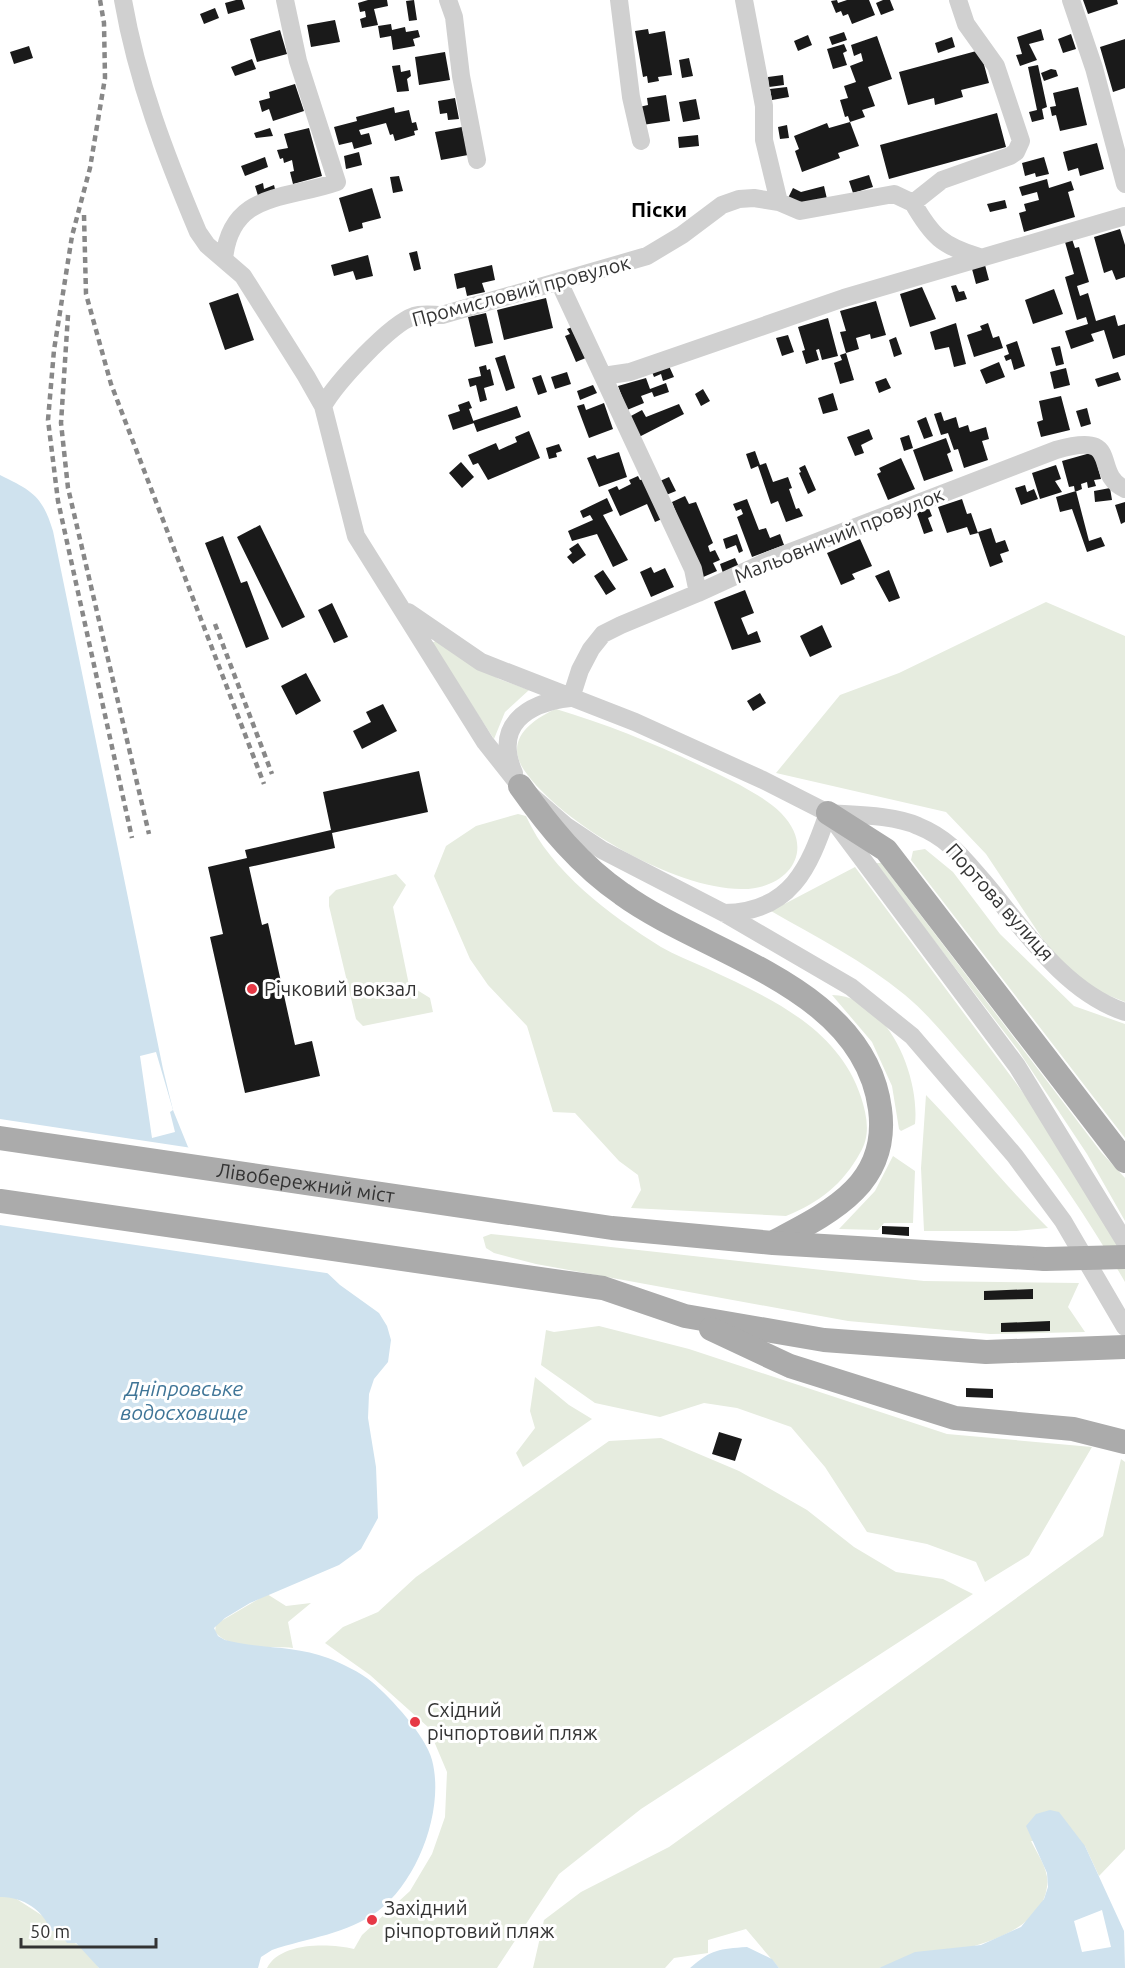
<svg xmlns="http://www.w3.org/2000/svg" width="1125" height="1968" viewBox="0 0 1125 1968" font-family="Ubuntu,sans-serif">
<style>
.green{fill:#e6ecdf}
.water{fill:#cfe2ee}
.pier{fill:#fff}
.building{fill:#1a1a1a}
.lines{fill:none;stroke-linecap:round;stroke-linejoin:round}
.minor{stroke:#d0d0d0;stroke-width:18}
.major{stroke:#ababab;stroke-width:24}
.rail{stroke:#888;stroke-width:4.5;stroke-dasharray:6 4.5;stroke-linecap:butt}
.major-bridge{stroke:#ababab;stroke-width:24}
.poi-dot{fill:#e63946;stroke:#fff;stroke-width:2}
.labels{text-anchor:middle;stroke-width:6;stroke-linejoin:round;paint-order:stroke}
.street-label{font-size:20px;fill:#333;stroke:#fff}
.poi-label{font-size:20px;fill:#333;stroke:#fff;text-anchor:start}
.neighbourhood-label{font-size:21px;font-weight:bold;fill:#000;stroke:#fff}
.water-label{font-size:21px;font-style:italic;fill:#3f7597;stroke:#fff}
</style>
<rect width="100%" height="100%" fill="#fff"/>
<path class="green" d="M1046 602 1125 636V1002L1088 987 1050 950 986 854 946 812 776 773 840 695 899 673Z
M436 641 499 679 529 690 505 712 494 739 431 643Z
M556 709C620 728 681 755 740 785 754 793 769 801 781 813 818 851 787 890 741 889 675 889 561 824 524 770 504 740 531 720 556 709Z
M518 814 526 816C551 872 610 915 661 947 675 955 691 961 706 968 768 997 838 1027 861 1097 867 1116 871 1135 860 1153 843 1184 819 1203 786 1216L631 1208 641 1190 638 1175 619 1161 575 1113 553 1112 527 1026 488 985 470 959 434 876 446 846 476 826Z
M925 849 953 872 1000 934 1074 1006 1125 1024V1138L911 860 913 851Z
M877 863H881L1101 1152 1125 1178V1221L1087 1154 1018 1050 877 866Z
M855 867 1033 1106 1125 1250V1282C1079 1203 1028 1130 967 1061 948 1039 928 1014 905 995 864 961 816 937 771 911Z
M396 874 406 885 393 907 409 985 430 998 433 1012 363 1026 356 1019 329 906V897L336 890Z
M832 995C888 996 920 1077 915 1124L901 1131 899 1129 892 1086 872 1042Z
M926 1095C968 1138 1005 1186 1048 1228L1016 1231H924L921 1168Z
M893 1156 915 1171 913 1223H884L878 1230 839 1229 875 1191Z
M491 1234 924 1281 1079 1283 1068 1307 1085 1332 990 1334 848 1321 536 1264 494 1253 486 1248 483 1237Z
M599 1326 689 1349 947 1434 1092 1447 1029 1555 985 1582 976 1562 927 1544 867 1532 825 1467 791 1427 737 1408 704 1403 660 1417 595 1403 541 1365 546 1330 554 1332Z
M535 1377 569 1405 592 1419 523 1467 516 1453 535 1428 530 1411Z
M661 1438 739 1471 807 1510 854 1547 896 1572 943 1579 973 1594 641 1809 559 1874 497 1968H267C280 1942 329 1943 354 1949L362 1935 410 1891 432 1854 445 1817 447 1772 428 1727 370 1675 325 1643 343 1627 378 1612 416 1577 609 1441Z
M1121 1459 1125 1462V1849L1099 1876 1085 1846 1031 1841C1038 1855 1050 1871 1047 1887 1039 1947 925 1955 879 1968 871 1968 860 1968 852 1968 828 1968 803 1968 779 1968L746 1929 708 1940V1953L674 1958 665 1968H533L544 1920 581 1892 669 1847 1103 1536Z
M267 1594 286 1606 311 1603 288 1622 293 1648C271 1646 230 1651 215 1632L216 1624Z
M12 1896 46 1918 50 1930C70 1936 88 1951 99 1968H0V1897Z"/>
<path class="water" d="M0 475C32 491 42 495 53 531L163 1069 173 1110 188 1147 209 1174 301 1248 340 1285 379 1313 387 1326 391 1340 388 1362 374 1379 369 1394 368 1418 376 1467 378 1518 361 1549 339 1565 250 1603 225 1618 214 1628 218 1636 225 1640C259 1649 294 1645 328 1658 341 1663 360 1672 372 1682 391 1698 426 1736 432 1760 445 1809 418 1881 378 1911 348 1934 307 1938 272 1950L261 1957 258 1968H99L76 1943H67L61 1934 50 1930C44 1910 21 1896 0 1897Z
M1050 1810 1059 1812 1085 1846 1124 1931 1125 1968H879L915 1952 981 1945 1021 1927 1044 1899 1048 1887 1047 1873 1026 1826 1036 1814Z
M747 1947 772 1959 779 1968H690C712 1949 719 1949 747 1947Z"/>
<path class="pier" d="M156 1052 173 1110 170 1112 175 1132 152 1138 140 1056Z
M0 1119 192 1148 212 1172 303 1246 333 1274 0 1225Z
M1102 1910 1111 1947 1082 1952 1074 1921Z"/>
<path class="building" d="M236 0H242L245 9 228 14 225 3Z
M368 0H387L388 6 374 9 378 25 362 28 360 19 366 17 365 11 360 12 358 3Z
M414 0 417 20 409 21 406 1Z
M837 0 838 3 847 0H869L875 15 852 24 848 14 843 16 841 11 836 13 831 1Z
M883 0H890L894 10 881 15 876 3Z
M1083 0H1117L1118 4 1088 14Z
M215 8 219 18 204 24 200 14Z
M335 20 340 42 311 47 307 25Z
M391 24 392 30 405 27 406 32 418 30 420 37 413 39 415 46 393 50 391 36 380 38 378 26Z
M648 29 649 34 665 31 672 75 658 77 659 81 648 83 647 76 643 77 635 31Z
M1041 29 1044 40 1029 44 1037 60 1020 66 1016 55 1022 54 1017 37Z
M280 30 287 54 257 62 250 39Z
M844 32 847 40 832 45 829 37Z
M1071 34 1076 49 1063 53 1058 39Z
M808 35 812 45 798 51 794 41Z
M877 36 892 79 868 87 875 106 862 110 865 117 850 122 859 146 838 153 840 158 802 172 795 151 799 149 794 136 827 123 829 128 850 122 848 116 845 117 840 100 848 98 844 86 856 82 850 66 863 61 861 53 854 56 851 45Z
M952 37 955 47 938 53 935 43Z
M1125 39V88L1113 92 1100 47Z
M844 44 847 51 843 53 847 65 833 69 827 49Z
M29 46 33 58 14 64 10 52Z
M980 50 989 83 961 90 963 97 935 105 934 98 908 105 899 72Z
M445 52 450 80 419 85 415 57Z
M689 58 693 76 682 78 679 60Z
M252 59 256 69 235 76 231 67Z
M400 65 401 72 410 70 411 76 407 79 409 91 397 92 392 66Z
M1038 65 1047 107 1042 109 1044 119 1032 122 1029 112 1037 110 1028 67Z
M1051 69 1056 70 1058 76 1044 81 1041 73Z
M783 75 784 85 769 87 768 77Z
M295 84 304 111 273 121 269 109 262 112 259 101 270 98 269 92Z
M787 87 789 97 772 100 770 89Z
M1078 87 1087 125 1060 131 1056 115 1052 116 1050 107 1056 106 1053 93Z
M666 95 670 121 642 125 639 107 648 105 647 98Z
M455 98 459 119 448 120 447 113 440 114 438 101Z
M696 99 700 119 683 122 679 102Z
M394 107 395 113 409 110 412 123 416 122 418 130 414 131 415 135 395 141 393 134 390 135 386 123 359 130 361 135 369 133 372 144 354 149 352 142 339 145 334 127 357 121 356 117Z
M997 113 1006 147 889 179 880 145Z
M787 125 789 138 780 139 778 127Z
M462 127 468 155 441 160 435 132Z
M270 128 273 136 256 138 254 133Z
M309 128 322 176 293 184 290 172 294 171 292 160 284 163 283 158 280 159 277 150 288 148 284 134Z
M698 135 699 146 679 148 678 137Z
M1097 143 1104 169 1080 176 1078 168 1068 171 1063 152Z
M359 152 362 165 346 169 344 156Z
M265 157 268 167 245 176 241 166Z
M1044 157 1049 174 1036 177 1035 173 1025 176 1022 163Z
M869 175 873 187 853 193 849 181Z
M399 176 403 191 393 193 390 177Z
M1047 179 1049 188 1071 181 1074 190 1068 192 1075 217 1024 232 1019 213 1026 211 1024 204 1039 200 1037 192 1022 196 1019 187Z
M263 183 264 189 274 185 276 193 259 199 255 186Z
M824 186 827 199 802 206 788 198 793 188 801 192Z
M372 188 381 218 362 223 363 228 349 232 339 198Z
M1005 200 1007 208 990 212 987 204Z
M1120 229 1125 245V277L1116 280 1112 270 1104 273 1094 237Z
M1072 239 1075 248 1079 247 1089 282 1077 286 1080 296 1088 293 1096 321 1115 315 1118 326 1125 324V355L1113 359 1104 330 1091 334 1094 341 1071 349 1065 331 1088 324 1086 317 1077 320 1065 277 1074 274 1065 242Z
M417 251 421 269 414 271 409 253Z
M368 255 373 276 356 280 353 271 334 276 331 265Z
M492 265 495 280 482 283 485 292 467 296 465 287 457 289 454 274Z
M985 265 989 280 976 284 972 269Z
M956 285 959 292 964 291 967 299 956 302 951 286Z
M922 287 936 319 910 327 900 294Z
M1054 289 1063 314 1033 324 1025 300Z
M238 293 254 340 225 350 209 303Z
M546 298 553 328 504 340 497 310Z
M876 301 886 335 871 339 870 334 856 338 859 349 846 353 854 380 840 384 834 363 842 360 840 355 846 353 840 332 846 331 840 311Z
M486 313 493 343 475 347 468 317Z
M828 318 838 356 822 360 819 349 816 350 819 360 806 364 802 351 805 350 798 327Z
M956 323 966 364 954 367 949 347 935 350 930 332Z
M988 323 993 338 999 336 1003 348 974 357 967 335 982 330 980 326Z
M575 326 588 357 576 362 565 336 570 334 567 329Z
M788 335 794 352 782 356 776 338Z
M896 337 902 354 894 357 889 340Z
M1017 341 1025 366 1014 370 1011 359 1006 361 1004 356 1009 354 1006 345Z
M1060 346 1064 364 1056 366 1051 348Z
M505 355 515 388 506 391 495 358Z
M999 362 1005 377 986 384 980 370Z
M486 365 487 370 490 369 494 385 484 388 487 400 480 402 476 385 470 387 468 379 481 376 479 367Z
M669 366 674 377 663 381 661 374 654 377 652 372Z
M1066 368 1070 385 1054 389 1050 372Z
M567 372 571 384 555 389 551 377Z
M1118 372 1121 380 1098 387 1095 379Z
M541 375 547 392 538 395 532 378Z
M646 378 650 389 666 383 669 392 654 397 652 392 641 396 644 403 627 410 618 386Z
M886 378 891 388 879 393 875 382Z
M593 385 597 393 580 400 577 391Z
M703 389 710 401 701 406 695 394Z
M833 393 838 410 823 414 818 398Z
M1061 396 1070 430 1041 437 1037 422 1043 420 1039 401Z
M469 401 472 408 469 409 474 423 453 430 448 415 460 411 458 405Z
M604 403 613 429 589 438 577 406 584 404 586 410Z
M679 404 684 414 639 437 629 417 642 410 646 417Z
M517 406 521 417 477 432 473 421Z
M1087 408 1091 424 1081 427 1076 411Z
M941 412 944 421 956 417 959 428 968 425 970 432 986 427 989 439 982 441 988 460 964 468 958 449 954 450 948 433 941 435 934 414Z
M926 417 933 436 924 439 917 421Z
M869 429 873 439 861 445 864 453 855 456 847 437Z
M529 431 540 458 488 480 478 463 473 465 468 455 496 443 499 450 517 442 515 437Z
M909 435 913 448 904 451 900 438Z
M946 438 951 452 947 454 953 471 924 481 913 450Z
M559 444 562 451 556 453 557 457 549 459 546 448Z
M755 451 760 465 766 463 773 482 788 477 792 488 789 489 796 509 799 508 803 516 786 522 778 501 771 504 758 466 751 469 746 454Z
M619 452 627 477 599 487 587 458 595 455 597 459Z
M1094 452 1101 479 1094 480 1096 486 1088 488 1087 482 1081 484 1082 489 1075 492 1074 486 1069 487 1062 461Z
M901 458 915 489 888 500 877 474 881 472 879 468Z
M461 462 474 477 462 488 449 473Z
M805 465 816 490 808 494 799 473 801 472 799 468Z
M1056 465 1061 479 1055 481 1062 492 1040 499 1032 473Z
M638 476 640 480 644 479 662 519 655 522 647 504 620 516 608 490 617 486 619 490 631 484 629 480Z
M669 477 676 491 666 495 660 481Z
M1025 485 1027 492 1034 489 1038 499 1021 505 1015 488Z
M1110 488 1112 500 1095 502 1094 491Z
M1076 491 1089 541 1101 537 1105 546 1087 552 1072 509 1060 512 1056 497Z
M685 496 689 504 696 502 713 543 708 546 710 552 715 550 720 560 713 563 717 571 701 578 672 502Z
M607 498 613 511 603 515 628 560 613 567 597 534 572 541 568 531 593 520 590 515 583 518 580 511Z
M747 499 759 530 766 528 770 538 780 534 784 545 752 557 737 517 743 514 741 509 736 511 733 504Z
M962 499 967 514 971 513 978 533 970 535 967 527 947 533 938 507Z
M1125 502V522L1121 524 1115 505Z
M928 506 932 516 928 518 933 531 924 534 916 511Z
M260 525 305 617 282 628 237 537Z
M991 528 996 543 1005 540 1009 551 1000 554 1003 562 990 567 978 532Z
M737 534 743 551 739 553 736 545 726 549 723 539Z
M223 536 241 583 247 581 269 639 246 648 205 543Z
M860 539 872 566 852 574 855 579 841 585 827 553Z
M578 543 586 555 573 564 567 557 572 553 569 549Z
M735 558 739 567 723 573 720 564Z
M651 567 654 573 665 568 674 587 651 597 640 572Z
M603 570 616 589 606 595 594 576Z
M889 570 900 598 889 602 875 576Z
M745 590 754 613 741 618 748 635 757 631 761 642 732 650 714 602Z
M332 603 348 637 334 643 318 610Z
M822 625 832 647 810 657 800 636Z
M306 673 321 701 296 715 281 686Z
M760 693 766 703 753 711 747 701Z
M383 704 397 731 362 749 353 731 371 722 366 712Z
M419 771 428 812 332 833 335 848 249 867 262 925 268 923 295 1045 312 1041 320 1076 245 1093 210 937 223 934 208 867 247 858 245 850 331 830 323 792Z
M882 1226 909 1227V1236L882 1234Z
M1033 1289V1299L984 1300V1291Z
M1050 1321V1331L1001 1332V1323Z
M966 1388 993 1389V1398L966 1397Z
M719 1432 742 1439 735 1461 712 1454Z"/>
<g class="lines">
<path class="minor" d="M123 0C137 81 166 156 198 232L207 245 243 276 306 376 323 406 356 536 485 742 520 786 566 826 602 850 724 913 851 987 912 1036 1015 1156 1063 1221 1125 1327
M448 0 454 17 461 76 477 160
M619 0 631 97 641 141
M744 0 764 106V140L779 202
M958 0 966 24 996 66 1021 141 1016 152 1010 156 942 180 913 203C932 236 942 246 979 257
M1071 0 1094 68 1125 184
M224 259C231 191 286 200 337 182L298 61 285 0
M559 282 693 569 698 593
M603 376 630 372 844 298 1125 216
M323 406C336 383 390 324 414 316 422 313 434 315 442 315L647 256 682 235 722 205 739 199 754 198 779 202 800 211 894 194 913 203
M408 612 481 662 635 722 763 780 828 813 1017 1066 1125 1242
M571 698 580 670 591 649 603 634 621 625 698 593 770 560 1056 450C1125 430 1090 473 1125 489
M514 773C493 725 527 703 570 698
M724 913C791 912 809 868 828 813 854 815 894 815 918 826 948 838 962 857 983 881 1023 928 1064 992 1125 1012"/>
<g class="major">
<path d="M520 786C549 827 580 865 622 894 706 955 864 986 880 1109 890 1184 831 1212 774 1242"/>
<path d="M828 813 886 850 1125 1161"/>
<path id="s1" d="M0 1138 612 1228 773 1243 1045 1259"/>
<path d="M0 1201 603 1288 685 1316 824 1340 986 1352 1125 1347"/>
<path d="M711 1329 790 1366 955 1418 1073 1429 1125 1442"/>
</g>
<path class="rail" d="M100 0 104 23 105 78 90 168 72 236 54 350 48 420 58 501 132 838
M84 215 86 294 111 384 264 784
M68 315 61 423 68 488 149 834
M215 624 272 774"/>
<path class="major-bridge" d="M1045 1259 1125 1257"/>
</g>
<g class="poi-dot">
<circle cx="252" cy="989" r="6"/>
<circle cx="415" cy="1722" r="6"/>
<circle cx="372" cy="1920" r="6"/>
</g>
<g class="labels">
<g class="street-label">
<text transform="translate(521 291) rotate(-15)" y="7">Промисловий провулок</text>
<text transform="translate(839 535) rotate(-22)" y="7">Мальовничий провулок</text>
<text transform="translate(1000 902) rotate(48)" y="7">Портова вулиця</text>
<text dy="7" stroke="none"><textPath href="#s1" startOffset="309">Лівобережний міст</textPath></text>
</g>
<g class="poi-label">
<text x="264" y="996">Річковий вокзал</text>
<text x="427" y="1717">Східний<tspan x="427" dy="23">річпортовий пляж</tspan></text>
<text x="384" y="1915">Західний<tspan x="384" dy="23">річпортовий пляж</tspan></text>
</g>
<g class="neighbourhood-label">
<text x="659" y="217">Піски</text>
</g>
<g class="water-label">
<text x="184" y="1396">Дніпровське<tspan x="184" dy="24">водосховище</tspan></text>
</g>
</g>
<path d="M21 1938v9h135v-9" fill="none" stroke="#333333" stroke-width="3"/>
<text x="30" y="1938" font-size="18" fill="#333333" stroke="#ffffff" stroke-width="4.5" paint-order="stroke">50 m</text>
</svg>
